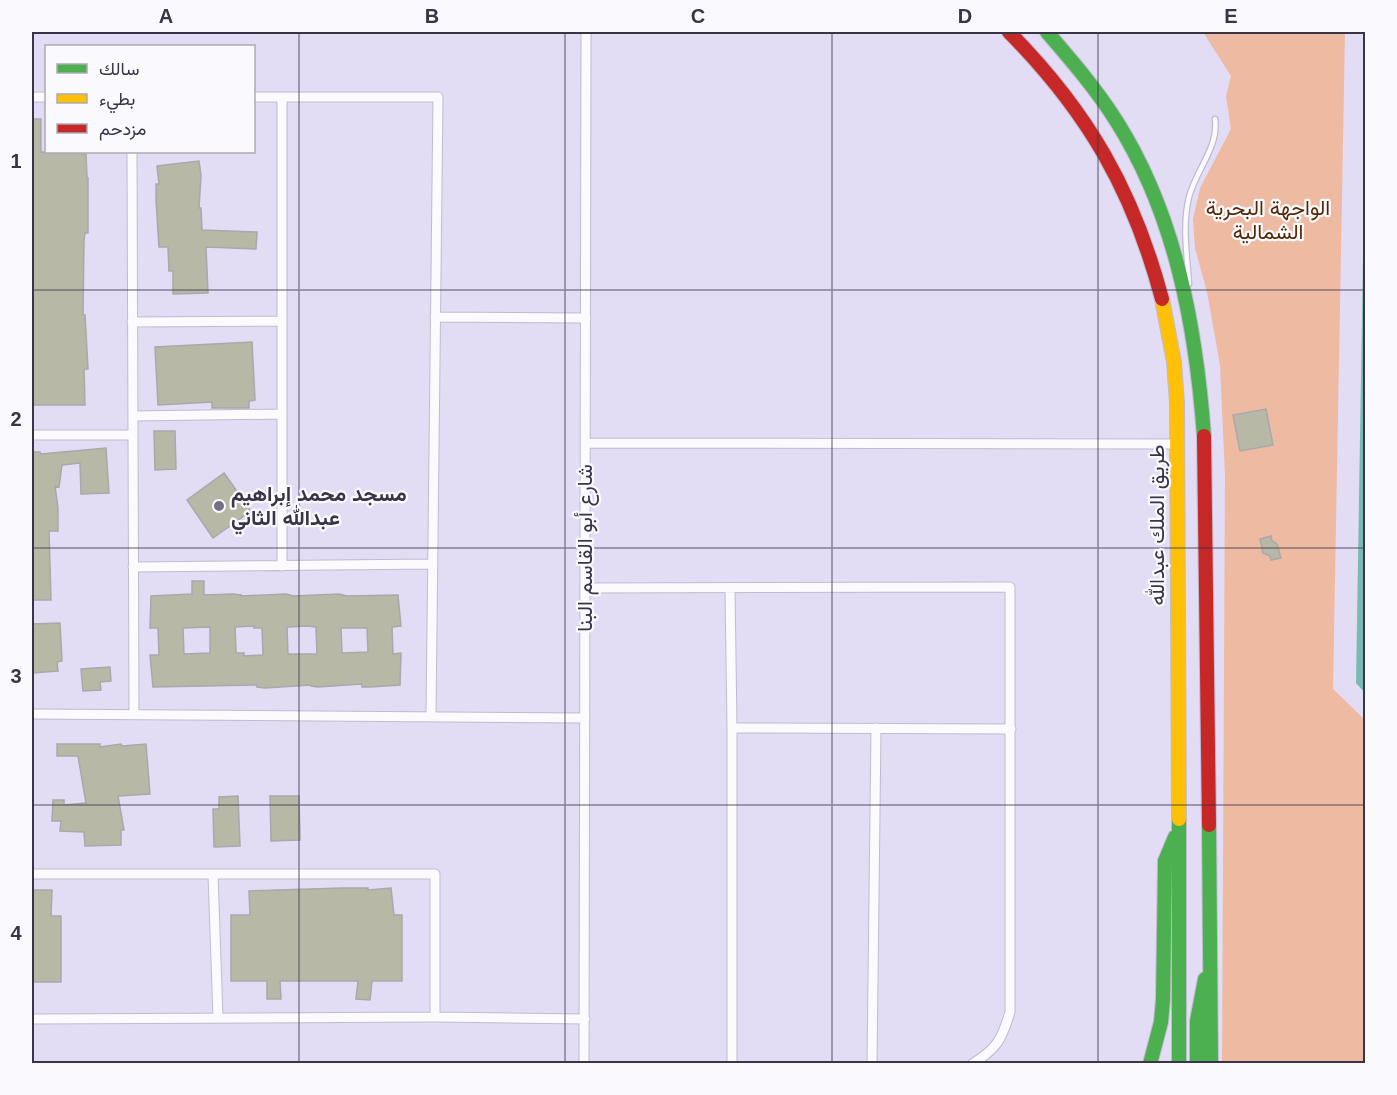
<svg xmlns="http://www.w3.org/2000/svg" width="1397" height="1095" viewBox="0 0 1397 1095" font-family="Helvetica,Vazirmatn,sans-serif">
<style>
.green{fill:#eebaa2}
.water{fill:#79bbb2}
.building{fill:#b8b8a6;stroke:#a9a8aa;stroke-width:1.5;fill-rule:evenodd}
.lines{fill:none;stroke-linecap:round;stroke-linejoin:round}
.lane-casing{stroke:#c0bccf;stroke-width:7}
.street-casing{stroke:#c0bccf;stroke-width:11}
.fast-casing{stroke:#c0bccf;stroke-width:16}
.slow-casing{stroke:#c0bccf;stroke-width:16}
.jam-casing{stroke:#c0bccf;stroke-width:16}
.lane{stroke:#fbfafd;stroke-width:4.5}
.street{stroke:#fbfafd;stroke-width:9}
.fast{stroke:#4caf50;stroke-width:14}
.slow{stroke:#ffc107;stroke-width:14}
.jam{stroke:#c62828;stroke-width:14}
.grid{fill:none;stroke:#393547;stroke-width:1.5;stroke-opacity:0.55}
.poi-dot{fill:#746f84;stroke:#fafafe;stroke-width:2}
.labels{text-anchor:middle;stroke-width:4.5;stroke-linejoin:round;paint-order:stroke}
.park-label{font-size:21px;fill:#532904;stroke:#fafafe}
.poi-label{font-size:21px;font-weight:bold;fill:#393547;stroke:#fafafe;text-anchor:start}
.street-label{font-size:21px;fill:#393547;stroke:#fafafe}
.neatline{fill:none;stroke:#393547;stroke-width:2}
.grid-label{font-size:20px;text-anchor:middle;font-weight:bold;fill:#393547}
</style>
<rect width="100%" height="100%" fill="#e2dcf4"/>
<path class="green" d="M1203 32H1345L1333 689 1365 720 1366 930 1363 1060 1365 1063H1222L1225 476 1220 365 1207 292 1195 248 1193 219 1200 188 1231 129 1226 96 1231 76Z"/>
<path class="water" d="M1365 133V693L1356 683Z"/>
<path class="building" d="M32 119H41V152H82V154H86L87 178H88V233H85L84 240 83 315H85L88 369H84L85 405H32Z
M199 161 201 175 199 208H201L202 230 257 232 256 249 206 247 208 293 173 294V271H169L168 247H159L156 200V184H159L157 166Z
M252 342 255 400 249 401V408H212V402L158 405 155 347Z
M1266 409 1273 445 1240 451 1233 415Z
M154 431H175L176 469 155 470Z
M106 448 109 493 81 494 80 463 62 465 59 487 55 486 58 508V531H49L51 600H32V452H40L41 454Z
M224 473 251 511 213 538 187 500Z
M1271 536 1272 541 1277 544 1281 558 1271 560 1270 556 1263 553 1260 539Z
M192 581H204V595L233 594 241 595V596L286 594 293 596 339 594 347 596 398 595 401 626 392 627 393 654 401 653 400 685 370 687H362V684L318 687 311 686V685L265 688 257 687V685L153 687 150 655H159L158 628H150L151 596 192 594ZM254 626V628H262L263 655 244 656V653H236L235 627ZM307 626 316 627 317 654H288L287 627ZM210 627V653L184 654 183 628ZM341 628H367L368 652 342 653Z
M60 623 62 661 57 662 58 671 32 673V624Z
M110 667 111 681 100 682 101 690 83 691 81 669Z
M57 744H100V747L121 744 122 746 146 744 150 794 118 796 124 830H121V845L85 846 84 832 60 831 61 821H52L53 800H64V805L86 803 78 756H57Z
M238 796 240 846 214 847 213 809H219V797Z
M270 796H299L300 840 271 841Z
M342 888H368V890L391 888 394 915H402V981H372L370 1000 356 999 358 981H280L281 999H267V981H231V915H250L249 891Z
M32 890H52L51 916H61V982H32Z"/>
<g class="lines">
<g class="lane-casing">
<path id="lane" d="M1189 284C1187 254 1182 226 1189 197 1196 170 1219 147 1215 119"/>
</g>
<g class="street-casing">
<path id="street" d="M32 97H46
M254 97H438L431 716
M132 152 134 714
M435 317 586 318
M132 322 282 321
M133 416 282 414
M32 435H133
M586 443 1178 444
M282 566V97
M133 567 433 564
M585 588 1010 587V1012C1002 1039 997 1049 972 1064
M730 589 732 728V1064
M32 714 585 718
M732 728 1011 729
M32 874H435V1017
M213 874 218 1018
M32 1019 435 1017 585 1019
M584 1064 586 32
M872 1064 876 728"/>
</g>
<g class="fast-casing">
<path id="fast" d="M1047 32C1072 61 1097 90 1117 122 1176 216 1196 328 1204 436
M1179 819V1064
M1209 825 1211 1064
M1150 1064 1161 1022 1163 1000 1165 861 1175 837
M1197 1064V1021L1205 979"/>
</g>
<g class="slow-casing">
<path id="slow" d="M1162 299 1174 362 1177 403 1179 819"/>
</g>
<g class="jam-casing">
<path id="jam" d="M1009 32C1088 112 1133 190 1162 299
M1204 436 1209 825"/>
</g>
<use href="#lane" class="lane"/>
<use href="#street" class="street"/>
<use href="#fast" class="fast"/>
<use href="#slow" class="slow"/>
<use href="#jam" class="jam"/>
</g>
<path class="grid" d="M299 32V1064M565 32V1064M832 32V1064M1098 32V1064M32 290H1366M32 548H1366M32 805H1366"/>
<circle class="poi-dot" cx="219" cy="506" r="6"/>
<g class="labels">
<g class="park-label">
<text x="1268" y="215">الواجهة البحرية<tspan x="1268" dy="24">الشمالية</tspan></text>
</g>
<g class="poi-label">
<text x="231" y="501">مسجد محمد إبراهيم<tspan x="231" dy="24">عبدالله الثاني</tspan></text>
</g>
<g class="street-label">
<text transform="translate(1157 525) rotate(-90)" y="7">طريق الملك عبدالله</text>
<text transform="translate(585 548) rotate(-90)" y="7">شارع أبو القاسم البنا</text>
</g>
</g>
<rect width="1397" height="1095" fill="none" stroke="#fafafe" stroke-width="66"/>
<rect x="45" y="45" width="210" height="108" fill="#fafafe" stroke="#adabb5" stroke-width="1.5"/>
<rect x="57" y="64" width="30" height="9" fill="#4caf50" stroke="#adabb5" stroke-width="1.5"/>
<text x="99" y="75" font-size="18" fill="#393547">سالك</text>
<rect x="57" y="94" width="30" height="9" fill="#ffc107" stroke="#adabb5" stroke-width="1.5"/>
<text x="99" y="105" font-size="18" fill="#393547">بطيء</text>
<rect x="57" y="124" width="30" height="9" fill="#c62828" stroke="#adabb5" stroke-width="1.5"/>
<text x="99" y="135" font-size="18" fill="#393547">مزدحم</text>
<rect x="33" y="33" width="1331" height="1029" class="neatline"/>
<g class="grid-label">
<text x="166" y="23">A</text>
<text x="432" y="23">B</text>
<text x="698" y="23">C</text>
<text x="965" y="23">D</text>
<text x="1231" y="23">E</text>
<text x="16" y="168">1</text>
<text x="16" y="426">2</text>
<text x="16" y="683">3</text>
<text x="16" y="940">4</text>
</g>
</svg>
